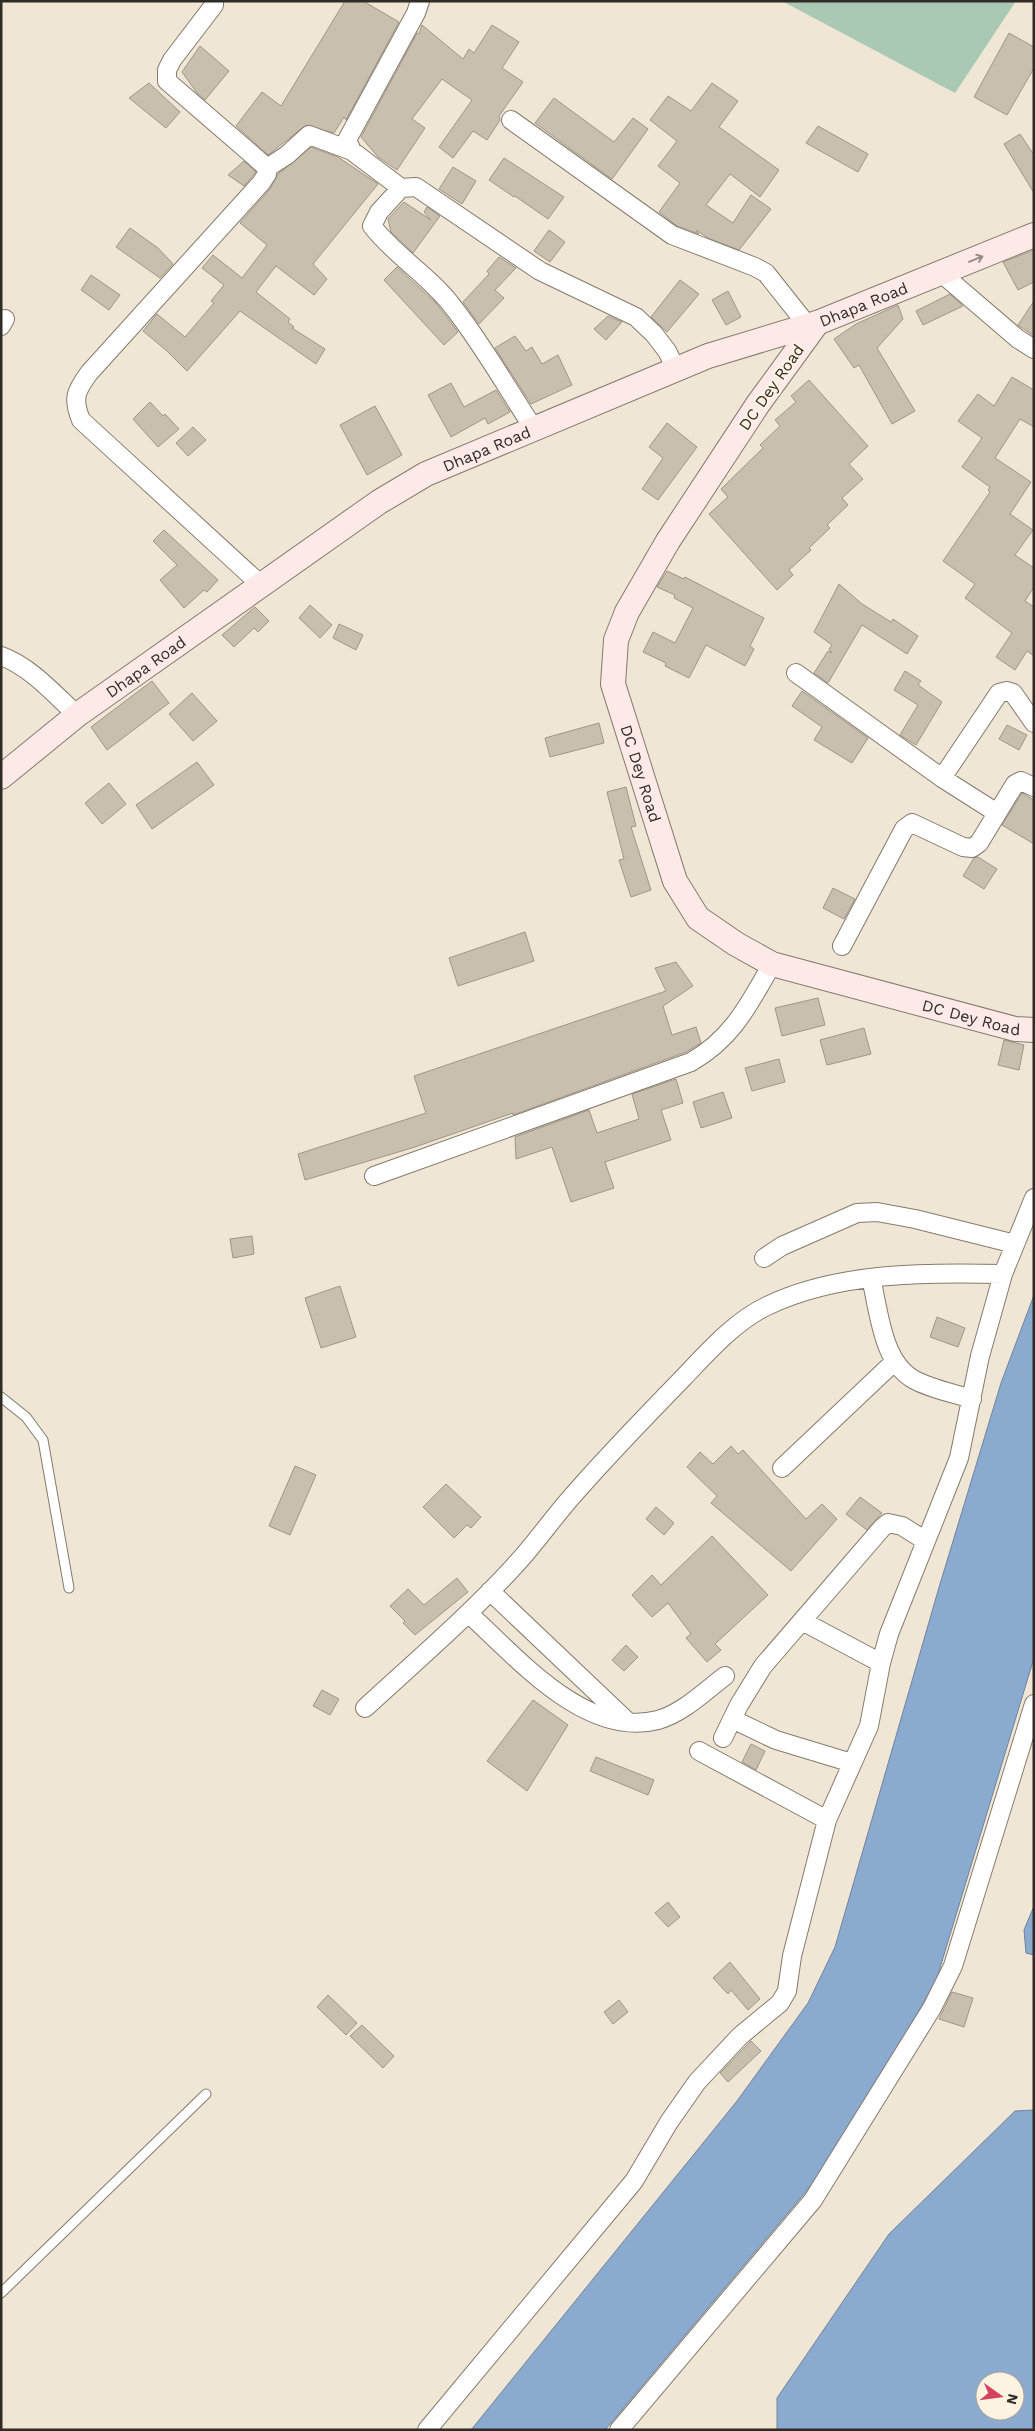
<svg xmlns="http://www.w3.org/2000/svg" width="1035" height="2431" viewBox="0 0 1035 2431" font-family="'Work Sans',sans-serif">
<style>
.green{fill:#a9c9b5}
.water{fill:#8aaad0;stroke:#6f849d;fill-rule:evenodd}
.building{fill:#c9bfaf;stroke:#9f9686}
.lines{fill:none;stroke-linecap:round;stroke-linejoin:round}
.lane-casing{stroke:#847b6c;stroke-width:11}
.street-casing{stroke:#847b6c;stroke-width:20}
.secondary-casing{stroke:#847b6c;stroke-width:26}
.lane{stroke:#fff;stroke-width:9}
.street{stroke:#fff;stroke-width:18}
.secondary{stroke:#fee9e9;stroke-width:24}
.oneway{stroke:#968a87}
.labels{text-anchor:middle;stroke-width:4.5;stroke-linejoin:round;paint-order:stroke}
.street-label{font-size:16px;fill:#2f2b25;stroke:#fdf3e2}
</style>
<rect width="100%" height="100%" fill="#f0e6d5"/>
<path class="green" d="M782 1H1016L955 93Z"/>
<path class="water" d="M1034 1295V1658L936 1981 869 2098 819 2176 605 2430H471L737 2101 808 2003 835 1947 940 1584 1001 1383Z
M1034 1906V1955L1026 1953 1024 1930Z
M1034 2110V2430H777V2398L889 2234 1015 2111ZM985 2381H1015V2411H985Z"/>
<path class="building" d="M345 1H363L399 22 346 120 344 117 334 133 306 125 268 155 236 126 262 92 281 106Z
M422 25 463 59 469 49 474 53 492 25 519 42 502 68 523 82 499 116 500 120 487 140 473 131 453 158 439 147 472 100 442 79 412 119 425 128 397 170 378 157 361 137 417 33 419 34Z
M1009 33 1034 47V68L1007 115 974 97Z
M200 46 229 71 205 100 197 93 182 72Z
M149 83 180 112 166 128 129 98Z
M712 83 738 101 719 127 779 170 760 197 730 174 706 205 733 223 751 195 771 209 739 250 708 238 696 230 699 234 677 226 659 212 680 183 658 166 677 141 650 120 668 96 691 111Z
M554 98 614 142 633 118 648 129 612 179 535 123Z
M818 126 868 154 858 172 806 143Z
M1020 134 1034 155V193L1004 144Z
M311 147 338 157 378 184 313 264 327 279 314 295 276 266 256 292 290 319 288 322 294 327 292 328 325 349 316 364 240 311 187 371 167 351 143 331 157 314 185 337 214 303 211 301 224 285 202 268 213 255 242 278 267 245 240 223 270 189 278 174Z
M504 158 564 197 548 219 515 196 514 197 489 180Z
M244 161 256 172 244 186 228 175Z
M453 167 476 181 462 204 439 189Z
M404 202 431 220 424 212 427 207 440 216 413 253 391 232 388 219Z
M130 228 158 248 173 264 160 278 116 247Z
M549 230 565 242 550 262 534 251Z
M1034 250V282L1018 290 1003 262Z
M499 257 516 268 495 290 504 298 479 324 463 302 489 274 487 271Z
M397 267 436 303 458 332 444 345 384 280Z
M91 275 120 295 109 310 81 290Z
M680 280 699 294 667 332 651 317Z
M728 291 741 317 726 325 712 300Z
M950 294 963 306 923 325 916 311Z
M1034 301V336L1018 325Z
M898 305 903 319 877 348 915 411 892 424 859 365 854 368 834 339 856 324Z
M608 316 622 322 606 340 594 329Z
M515 336 526 351 532 347 542 364 558 355 572 385 531 404 495 348Z
M1012 377 1034 390V427L1020 419 995 458 1031 482 1010 514 1033 530 1015 555 1034 568V587L1025 601 1034 607V656L1027 651 1015 670 996 657 1012 633 965 598 975 584 943 561 990 492 988 490 990 487 962 467 982 438 958 421 978 394 994 406Z
M809 380 868 446 849 464 863 479 842 498 848 505 827 525 830 528 809 548 811 550 789 570 793 575 777 590 709 514 728 497 721 489 763 448 760 445 780 426 775 420 796 402 791 396Z
M451 383 464 407 496 390 510 412 488 424 485 418 451 437 428 395Z
M150 402 163 416 165 414 179 429 158 447 133 419Z
M375 406 402 455 367 475 340 425Z
M667 423 697 447 658 500 642 489 663 458 649 447Z
M193 427 206 440 188 456 176 443Z
M164 530 218 580 207 592 204 590 184 608 160 580 177 565 153 541Z
M667 571 684 579 685 577 764 618 750 646 754 649 745 666 706 645 689 678 665 666 666 663 643 652 653 632 675 643 693 608 674 598 675 595 657 587Z
M839 584 862 604 891 622 893 619 918 636 907 654 862 625 828 683 814 673 828 651 832 653 829 649 832 645 814 632Z
M310 605 332 625 320 638 299 618Z
M255 607 269 621 258 632 254 628 234 647 222 635Z
M339 624 363 635 356 650 333 638Z
M905 671 921 681 918 685 942 702 916 745 900 735 918 705 894 690Z
M152 681 169 703 107 750 91 727Z
M802 691 868 738 852 763 814 740 822 727 792 706Z
M192 693 217 721 193 741 169 714Z
M599 723 604 743 550 757 545 738Z
M1007 725 1027 735 1019 750 999 739Z
M197 762 214 785 152 829 136 805Z
M109 783 126 804 102 824 85 803Z
M626 787 636 826 631 827 651 890 631 897 619 860 624 859 607 792Z
M1022 793 1034 800V844L1002 825Z
M978 857 997 869 984 889 963 876 974 858Z
M833 888 855 899 844 919 823 908Z
M525 932 534 961 458 986 449 958Z
M676 962 693 986 663 1006 672 1035 696 1027 701 1043 686 1052 513 1115V1113L415 1147 305 1180 298 1154 426 1113 414 1076 666 991 655 968Z
M818 998 825 1025 782 1036 775 1008Z
M864 1028 871 1054 827 1065 820 1040Z
M1004 1040 1024 1045 1019 1070 998 1065Z
M779 1059 785 1082 752 1091 745 1068Z
M676 1079 683 1103 661 1110 671 1140 605 1162 614 1188 571 1202 552 1147 516 1159 515 1137 589 1110 597 1133 639 1119 632 1094Z
M723 1092 732 1118 701 1128 693 1102Z
M252 1236 254 1254 233 1258 230 1239Z
M340 1286 356 1337 321 1348 305 1298Z
M937 1317 965 1328 958 1347 930 1337Z
M731 1446 738 1454 743 1450 806 1519 822 1504 837 1519 791 1571 711 1503 717 1496 687 1467 700 1452 713 1464Z
M295 1466 316 1475 290 1535 269 1526Z
M446 1484 481 1517 471 1528 467 1525 454 1538 423 1507Z
M860 1497 882 1513 867 1530 846 1514Z
M656 1507 674 1523 664 1535 646 1519Z
M712 1536 768 1595 715 1644 721 1650 707 1662 686 1638 691 1634 668 1603 652 1617 632 1595 652 1575 661 1585Z
M457 1578 468 1592 415 1635 403 1623 405 1621 390 1606 408 1589 424 1605Z
M626 1645 638 1657 624 1671 612 1660Z
M322 1690 339 1699 330 1715 313 1706Z
M533 1700 568 1725 527 1791 487 1761Z
M751 1744 765 1751 756 1770 742 1762Z
M596 1757 654 1780 648 1795 590 1771Z
M668 1902 680 1917 668 1927 655 1913Z
M730 1962 760 1999 748 2010 731 1990 728 1994 713 1978Z
M952 1992 973 1998 964 2027 939 2019Z
M328 1995 357 2023 346 2035 317 2007Z
M619 2000 628 2012 613 2024 604 2012Z
M362 2025 394 2056 383 2068 350 2036Z
M751 2041 761 2051 728 2082 720 2073Z"/>
<g class="lines">
<g class="lane-casing">
<path id="lane" d="M1 1397 26 1417 43 1440 69 1588
M1 2293 206 2094"/>
</g>
<g class="street-casing">
<path id="street" d="M214 1V5L172 60 167 70V81L256 158 267 168V174L261 183 89 373C76 391 72 398 81 420L261 585
M511 120 672 235 755 267 766 273 808 326
M267 168 287 155 309 135 352 151
M401 188 352 151 347 140 416 13 420 1
M941 273 1018 339 1034 349
M1 326 5 319
M534 429C507 388 483 345 453 307 430 276 395 256 372 226L379 212 401 188 416 187 540 271 636 317 654 334 667 351 676 369
M1 656C31 667 54 694 77 715
M796 673 942 778 997 813
M942 778 999 693 1007 691 1013 693 1034 723
M842 946 904 829 912 823 963 847 972 848 979 843 1015 784 1021 781 1034 787
M374 1176 691 1062C733 1038 749 1004 772 964
M764 1258 782 1246 857 1213 877 1212 915 1219 1015 1244
M871 1278C879 1311 882 1361 913 1379 930 1389 953 1393 972 1399
M782 1468 894 1362
M490 1591 628 1722
M468 1613C516 1656 585 1739 658 1720 683 1713 705 1691 725 1676
M802 1621 881 1663
M365 1708C416 1661 471 1614 518 1562 538 1540 555 1515 575 1493 610 1453 647 1415 684 1377 708 1352 735 1321 767 1306 837 1272 927 1272 1003 1274
M732 1719 776 1740 852 1763
M723 1738 739 1705 763 1666 882 1528 888 1523 902 1526 926 1541
M699 1751 827 1820
M427 2430 634 2181 669 2122 697 2082 740 2036 780 2003 787 1991 792 1956 827 1820 869 1726 881 1663 889 1634 959 1458 980 1356 991 1317 1003 1274 1034 1198
M619 2430 813 2200 932 2008 953 1966 1034 1704"/>
</g>
<g class="secondary-casing">
<g id="secondary">
<path id="s1" d="M817 323 758 404 668 541 627 612 616 640 613 684 675 881 698 918 736 944 772 964 1015 1029 1034 1030"/>
<path id="s2" d="M1 777 77 715 379 502 426 474 708 356 817 323 1034 235"/>
</g>
</g>
<use href="#lane" class="lane"/>
<use href="#street" class="street"/>
<use href="#secondary" class="secondary"/>
</g>
<defs><path id="oneway-shaft" d="M-6 0H5M1.5-3L5.5 0L1.5 3" fill="none" stroke-width="1.6" stroke-linecap="round" stroke-linejoin="round" transform="scale(1.25)"/></defs>
<use class="oneway" href="#oneway-shaft" transform="translate(976 259) rotate(-22)"/>
<g class="labels">
<g class="street-label">
<text dy="6" stroke="none"><textPath href="#s2" startOffset="992">Dhapa Road</textPath></text>
<text transform="translate(771 387) rotate(-55)" y="6">DC Dey Road</text>
<text dy="6" stroke="none"><textPath href="#s2" startOffset="588">Dhapa Road</textPath></text>
<text dy="6" stroke="none"><textPath href="#s2" startOffset="182">Dhapa Road</textPath></text>
<text dy="6" stroke="none"><textPath href="#s1" startOffset="514">DC Dey Road</textPath></text>
<text dy="6" stroke="none"><textPath href="#s1" startOffset="964">DC Dey Road</textPath></text>
</g>
</g>
<rect width="1035" height="2431" fill="none" stroke="#2f2b25" stroke-width="5"/>
<g transform="translate(1000 2396) rotate(104)"><circle r="24" fill="#fdf3e2" stroke="#aba396"/>
<path d="M0-4L9 19L0 12L-9 19Z" fill="#d3425f"/>
<text y="-8" font-size="14" font-weight="bold" text-anchor="middle" fill="#2f2b25">N</text>
</g>
</svg>
